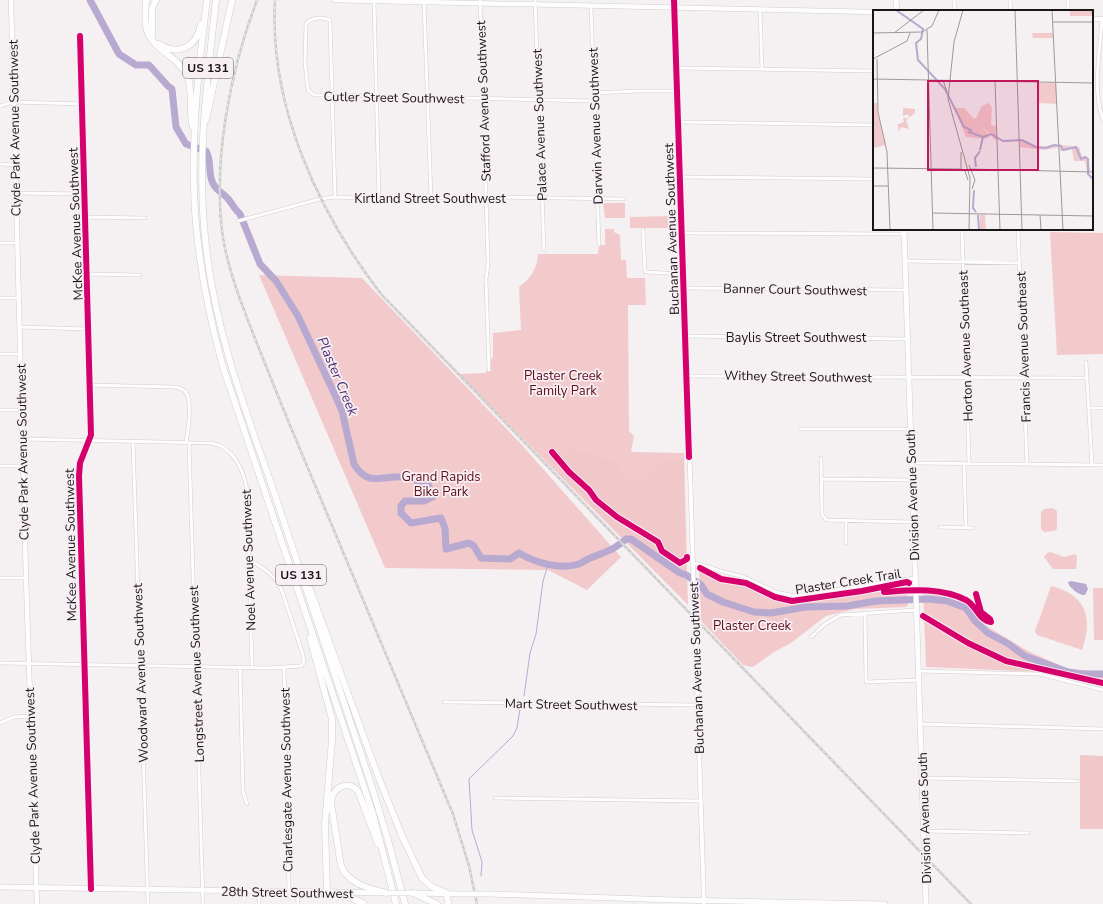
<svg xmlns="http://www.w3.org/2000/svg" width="1103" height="904" viewBox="0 0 1103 904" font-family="'Nunito Sans',sans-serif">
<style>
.green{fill:#f2cacb}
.forest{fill:#f1c8c9}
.water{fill:#b8a9d1}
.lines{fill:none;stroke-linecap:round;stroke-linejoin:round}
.stream{stroke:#b8a9d1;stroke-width:1}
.river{stroke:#b8a9d1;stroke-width:7}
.minor-casing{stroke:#d0cdce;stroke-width:4}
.tertiary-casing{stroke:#d0cdce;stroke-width:5}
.secondary-casing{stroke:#d0cdce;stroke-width:5.5}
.primary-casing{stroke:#d0cdce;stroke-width:6}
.motorway-casing{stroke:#d0cdce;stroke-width:7}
.minor{stroke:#fefdfd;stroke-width:3}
.tertiary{stroke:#fefdfd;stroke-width:4}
.secondary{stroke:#fefdfd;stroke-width:4.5}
.primary{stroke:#fefdfd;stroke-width:5}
.motorway{stroke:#fefdfd;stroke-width:6}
.rail-casing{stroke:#cacaca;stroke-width:2.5}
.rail{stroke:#f7eff4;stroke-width:1;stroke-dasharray:3;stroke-linecap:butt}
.primary-bridge-casing{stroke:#d0cdce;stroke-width:6;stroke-linecap:butt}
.primary-bridge{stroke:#fefdfd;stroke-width:5}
.cycleway-casing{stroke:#f7eff4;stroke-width:8}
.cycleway{stroke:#d6006c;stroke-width:6}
.labels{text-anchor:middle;stroke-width:3.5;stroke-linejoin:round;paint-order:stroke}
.shield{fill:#f7eff4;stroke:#5b5659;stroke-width:1}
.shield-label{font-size:12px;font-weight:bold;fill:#181517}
.street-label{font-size:13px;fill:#181517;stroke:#f7eff4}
.park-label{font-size:13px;fill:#600d1a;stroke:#f7eff4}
.water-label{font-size:14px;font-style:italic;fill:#4a2d71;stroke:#f7eff4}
.inset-river{fill:none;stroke:#b8a9d1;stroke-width:2}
.inset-road{fill:none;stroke:#9d999b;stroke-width:1}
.view{fill:#c2185b;fill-opacity:0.15;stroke:#c2185b;stroke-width:2}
.inset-edge{fill:none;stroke:#181517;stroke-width:2}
</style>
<rect width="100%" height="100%" fill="#f5f1f3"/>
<path class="green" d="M603 203H625V218H605Z
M671 216V228H630V217Z
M605 229H614V232L620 235 621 260H626L627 278H645L646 305H628L629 431 634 436 631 452 684 453 688 605 459 374 486 373 493 356V333L521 330 519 287C531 278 537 269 538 254H598L599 245H605Z
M1050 232 1103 233V354L1057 355Z
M259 275 362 278 521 444 621 557 587 590 548 570 385 568Z
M1053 508 1057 511V529L1054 531 1044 532 1041 529V512L1044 509Z
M1050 552 1064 557 1075 554 1077 556 1076 569H1053L1044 557 1047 553Z
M699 570H704L720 580 746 584 779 600 791 602 855 594 907 584 908 605 906 607 855 609 826 616 791 643 774 652 753 667 743 665 701 621Z
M1051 586C1087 595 1093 618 1082 650L1037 635 1035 631Z
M1093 588H1103V640H1094Z
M923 591 946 596 967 605 979 621 998 633 1028 651 1068 669 1103 672V687L1040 672 926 667Z"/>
<path class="forest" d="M571 446 583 454 590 453 597 458 612 459 629 480 643 484 660 462 684 460 685 569 660 557 630 534 622 538 551 460Z
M1080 755 1103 756V829H1080Z"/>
<path class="water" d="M1071 581 1086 584 1088 589 1085 595C1080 596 1069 588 1068 582Z"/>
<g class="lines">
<path class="stream" d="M524 696 530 653 536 634 543 581 548 565
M481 876 482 862 472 830 469 779 513 736 517 728 520 709"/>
<path class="river" d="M90 0 119 54 136 65H149L168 86 172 89 176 127 186 144 206 151C212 162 208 171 212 181 214 190 224 193 229 200 233 205 234 209 240 214L260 264 276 281 298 316 335 395 342 411 354 464C368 488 383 475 404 477 412 478 421 483 428 485L434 496 424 501H405L401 506V513L411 523 441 518 445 528 446 549 469 543 474 546 481 558 510 559 519 553C536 563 560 570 579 564 584 562 588 558 593 557 607 551 614 550 626 539H631L680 573 686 575 701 585 707 594 723 602 754 612 771 613 806 607 847 606 876 601 929 599 947 601 966 608 975 621 988 633 1007 643 1025 656 1068 672 1083 674H1103"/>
<g class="minor-casing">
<path id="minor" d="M480 0 487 228 488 264 486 279 489 370
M535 0 544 250
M674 0 675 8
M954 0 955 11
M1010 0 1011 11
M1068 0V11
M374 1 379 199
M424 2 431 198
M591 6 599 245
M760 9 762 69
M1102 19C1100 52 1092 88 1103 120
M80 36 91 435 80 463 79 476 91 889
M676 68 874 71
M593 93 638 91H677
M0 106 13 102 82 104
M678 122 874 125
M0 164 15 165
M680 177 874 179
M16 193 84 194
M335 197 330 22V20C322 17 311 17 306 24L305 63 308 90 314 95H335L594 101
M86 217 145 218
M238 221 320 199 335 197 379 199 486 197 624 199
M962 229 969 463
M1018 229 1027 464
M643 230 645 272 684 274
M682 233 904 234
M0 243H17
M905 261 1019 263
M87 274 140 275
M684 288 905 290
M0 298H18
M19 327 89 329
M685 336 907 339
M0 354H20
M1086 362 1092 465
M687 376 1087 378
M90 385 173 387C178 387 184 389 187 394 192 405 188 431 186 443
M1089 408H1103
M0 410H21
M800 429H910
M22 439 210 443C232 445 244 470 247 490L252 668
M133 442 148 904
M189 443 203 904
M821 458 822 514 826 520 913 522
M911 463 1103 465
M964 463 966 528
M0 466H23
M821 479 912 480
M940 527 973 528
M846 543V521
M693 563 699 564 724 572 744 577 776 592 795 596 915 578
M0 578H26
M865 613 866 682 919 680
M811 637 825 624 841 615 916 610
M0 663 268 668 301 666 304 662 303 655 282 591 276 580 268 572 248 558
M240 668 243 791 247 804
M284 668 289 892
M918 671 1039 674 1103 690
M444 702 698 705
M0 723 14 717 30 716
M920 724 1103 729
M923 778 1077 781
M495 798 701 801
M924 831 1028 833
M259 892V904
M297 892 298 904"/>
</g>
<g class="tertiary-casing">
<path id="tertiary" d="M675 8 704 904"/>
</g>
<g class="secondary-casing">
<path id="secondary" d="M11 0 26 578 37 904
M334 0 874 12
M1092 19H1103"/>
</g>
<g class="primary-casing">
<path id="primary" d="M896 0 897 11
M904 229 926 904
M0 887 330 892
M338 892 382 893
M414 893 461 894
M490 894 675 900 885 904"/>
</g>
<g class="motorway-casing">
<path id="motorway" d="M146 0C144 32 145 38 171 57 177 62 183 68 187 75 194 92 188 110 193 127
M207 0C199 63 192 127 194 191 196 251 207 309 223 367L373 814 396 904
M216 0C207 82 196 163 206 246 215 331 246 412 274 492 306 588 338 685 370 781L388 840 405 904
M152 35V8L156 0
M159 44C179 57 197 46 201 24
M206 120 232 0
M310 589 378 776 402 836 422 878 432 887 447 893 448 904
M310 638 332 719V740L325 824 327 892
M378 844 358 791C347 779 332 788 331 803L341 866C349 884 368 888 386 893
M333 892 354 899 364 904
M413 893 437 904"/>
</g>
<use href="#minor" class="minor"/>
<use href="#tertiary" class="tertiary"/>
<use href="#secondary" class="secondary"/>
<use href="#primary" class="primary"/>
<use href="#motorway" class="motorway"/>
<g class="rail-casing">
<path id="rail" d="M257 0C230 71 212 162 223 238 229 273 243 308 256 341 271 379 286 416 302 454 352 574 403 693 453 814L469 866 477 904
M275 0C269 106 318 212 381 294L971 904"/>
</g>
<use href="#rail" class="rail"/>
<g class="primary-bridge-casing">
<path id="primary-bridge" d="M387 893H411
M461 894H490"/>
</g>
<use href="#primary-bridge" class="primary-bridge"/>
<g class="cycleway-casing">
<path id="cycleway" d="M674 0 689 457
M80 36 91 435 80 463 79 476 91 889
M552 452 569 472 589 490 596 500 617 517 658 542 662 551 680 563 687 559V557
M700 568 721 579 746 583 775 597 792 601 862 591 907 582 909 583
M884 592C912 590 940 587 966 600 976 605 979 621 991 622L990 619 981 612 976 594
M923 616 968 643 1006 661 1103 683"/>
</g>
<use href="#cycleway" class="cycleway"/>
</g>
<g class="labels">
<g class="shield">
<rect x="183" y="58" width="50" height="20" rx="3"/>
<rect x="276" y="565" width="50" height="20" rx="3"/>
</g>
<g class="shield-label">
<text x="208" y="72">US 131</text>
<text x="301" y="579">US 131</text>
</g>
<g class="street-label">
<text transform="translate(394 97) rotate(1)" y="5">Cutler Street Southwest</text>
<text transform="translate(483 101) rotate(-92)" y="5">Stafford Avenue Southwest</text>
<text transform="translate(539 125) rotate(-92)" y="5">Palace Avenue Southwest</text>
<text transform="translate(595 126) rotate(-92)" y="5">Darwin Avenue Southwest</text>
<text transform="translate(14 128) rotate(-91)" y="5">Clyde Park Avenue Southwest</text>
<text x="430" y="203">Kirtland Street Southwest</text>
<text transform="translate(75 224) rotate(-92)" y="5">McKee Avenue Southwest</text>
<text transform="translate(671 229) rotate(-92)" y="5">Buchanan Avenue Southwest</text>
<text transform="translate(795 289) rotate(1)" y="5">Banner Court Southwest</text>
<text x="796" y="342">Baylis Street Southwest</text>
<text transform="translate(965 346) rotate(-92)" y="5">Horton Avenue Southeast</text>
<text transform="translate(1023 347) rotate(-92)" y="5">Francis Avenue Southeast</text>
<text transform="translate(798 376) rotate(1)" y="5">Withey Street Southwest</text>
<text transform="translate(22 452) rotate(-91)" y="5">Clyde Park Avenue Southwest</text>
<text transform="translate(912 495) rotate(-92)" y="5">Division Avenue South</text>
<text transform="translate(70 545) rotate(-91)" y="5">McKee Avenue Southwest</text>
<text transform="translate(248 560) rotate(-92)" y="5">Noel Avenue Southwest</text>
<text transform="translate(848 581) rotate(-9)" y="5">Plaster Creek Trail</text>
<text transform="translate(696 668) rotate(-92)" y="5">Buchanan Avenue Southwest</text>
<text transform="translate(140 673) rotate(-92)" y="5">Woodward Avenue Southwest</text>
<text transform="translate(196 674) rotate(-92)" y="5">Longstreet Avenue Southwest</text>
<text transform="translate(571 704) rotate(1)" y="5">Mart Street Southwest</text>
<text transform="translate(32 776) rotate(-92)" y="5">Clyde Park Avenue Southwest</text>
<text transform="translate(286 780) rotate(-91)" y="5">Charlesgate Avenue Southwest</text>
<text transform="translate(924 818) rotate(-92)" y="5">Division Avenue South</text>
<text transform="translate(287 892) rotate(1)" y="5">28th Street Southwest</text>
</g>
<g class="park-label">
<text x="563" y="380">Plaster Creek<tspan x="563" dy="15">Family Park</tspan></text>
<text x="441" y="481">Grand Rapids<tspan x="441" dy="15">Bike Park</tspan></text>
<text x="752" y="630">Plaster Creek</text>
</g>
<g class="water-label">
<text transform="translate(338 376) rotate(67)" y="5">Plaster Creek</text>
</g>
</g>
<g transform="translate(873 10)">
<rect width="220" height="220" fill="#f5f1f3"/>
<path d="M197 0H220V6H197ZM159 23H180V28H160ZM165 73H183L184 94 166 93ZM0 93H5L4 101 13 135 0 138ZM116 93 119 98 118 115 123 116V131L104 111 117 126 113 129 93 127 81 98H91L100 108H103L109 96ZM147 129 161 137 181 135 186 137 171 140 147 137ZM187 135 206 137 209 147 214 149 218 161H214L212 151H201L199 139 187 141ZM107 204 112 205 113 220H107Z" fill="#f2cacb"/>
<path d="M30 98 42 99V103L33 110 36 119 28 117 25 122V114L31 112 30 108H36L35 104 30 106Z" fill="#f1c8c9"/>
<path class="inset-river" d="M23 0 50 19 48 29 43 33 45 50 72 79 91 117 98 120 96 122 110 127 118 124 130 131 149 130 163 137 173 138 181 135 188 136 190 140 203 137 208 149 212 147 215 149V164L220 169M107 140 110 127M103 157 102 148 107 141M101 180 100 198 103 202M105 205 106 220"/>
<path class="inset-road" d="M90 0 81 32 75 89 97 168 96 220M142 0 149 220M179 0 190 220M180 12H220M54 20 60 220M0 23 49 22 59 16 66 0M21 23 51 0M0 49 34 31 37 23M4 49 5 102 14 142 17 220M0 69 220 73M70 70 74 82M122 71 127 220M96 155 102 170 99 179M0 158 88 159M88 159V142M88 159 92 161 95 170M96 159 220 162M0 176H15M60 203 220 206M167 205 168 220"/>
<path class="view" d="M55 71H165V160H55Z"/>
<rect width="220" height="220" class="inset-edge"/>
</g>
</svg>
